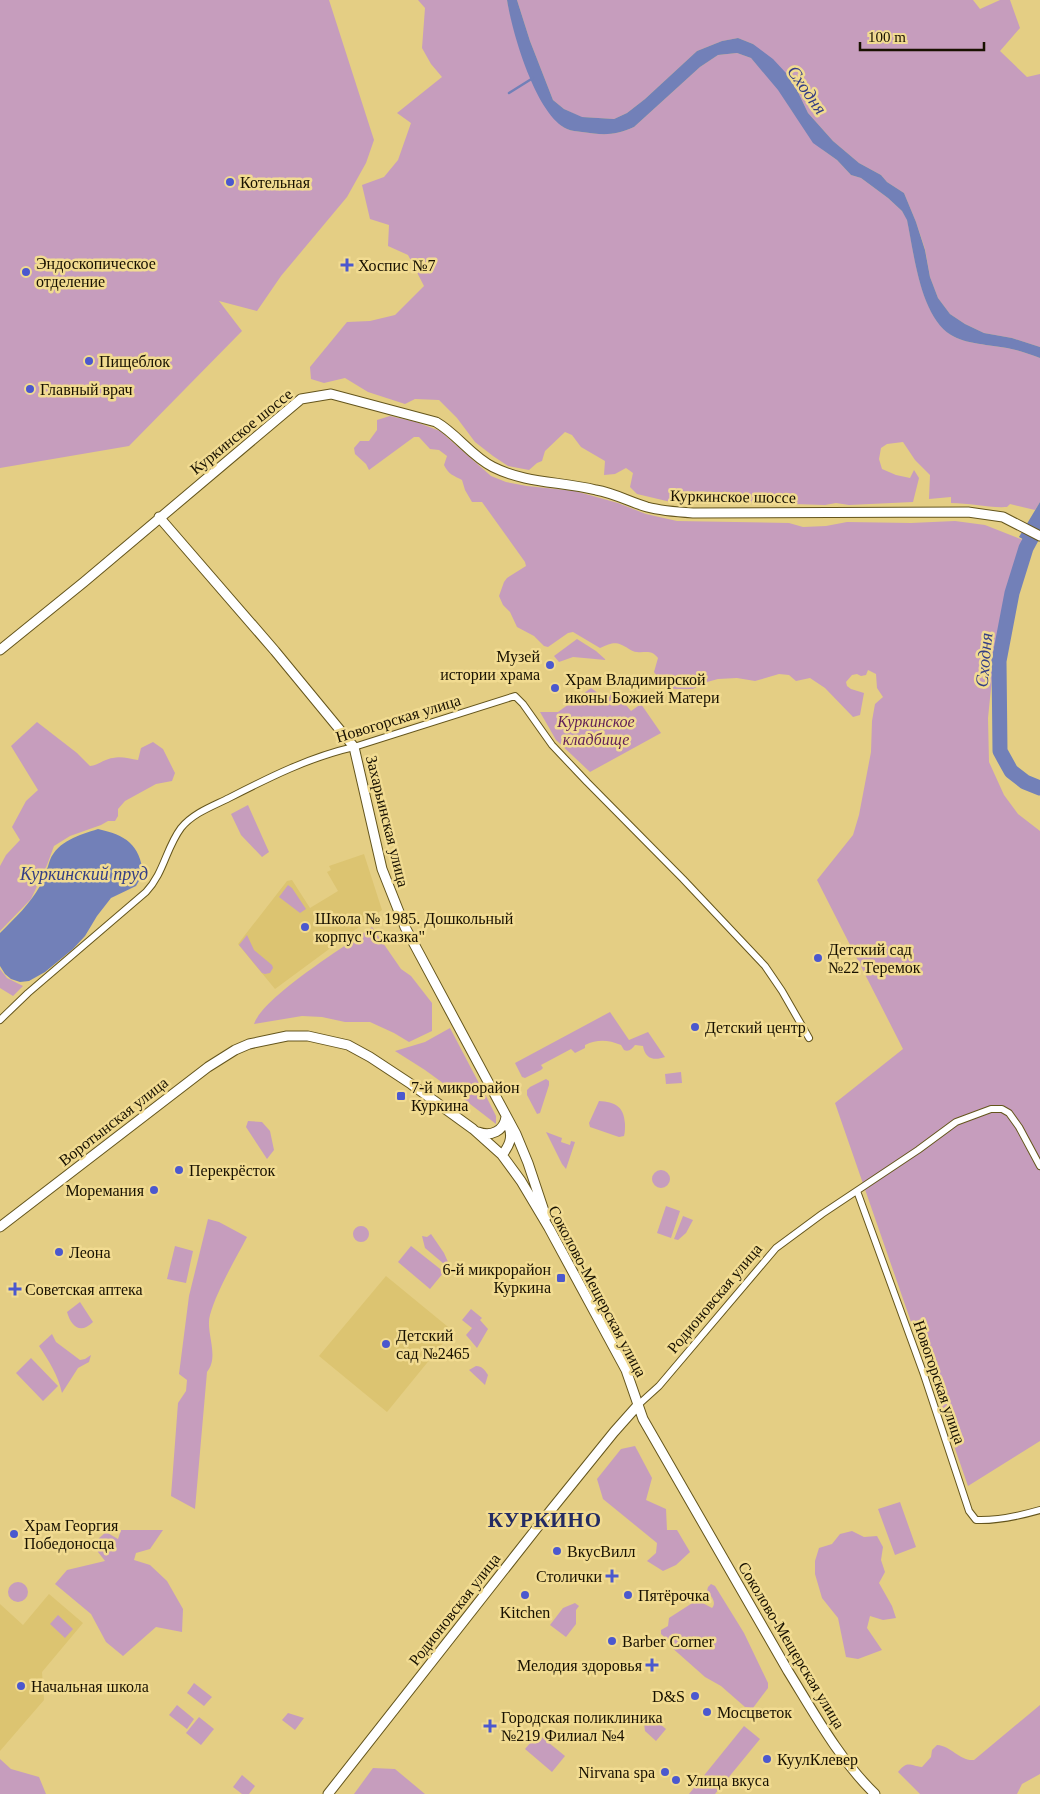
<svg xmlns="http://www.w3.org/2000/svg" width="1040" height="1794" viewBox="0 0 1040 1794" font-family="'Times New Roman',serif">
<style>
.built{fill:#dcc471}
.green{fill:#c69dbd}
.water{fill:#7280b8}
.lines{fill:none;stroke-linecap:round;stroke-linejoin:round}
.stream{stroke:#7280b8;stroke-width:2.5}
.river{stroke:#7280b8;stroke-width:15}
.street-casing{stroke:#64551c;stroke-width:8}
.secondary-casing{stroke:#64551c;stroke-width:11}
.street{stroke:#fff;stroke-width:6}
.secondary{stroke:#fff;stroke-width:9}
.poi-dot{fill:#4b58ce;stroke:#f1db91;stroke-width:2}
.labels{text-anchor:middle;stroke-width:5;stroke-linejoin:round;paint-order:stroke}
.poi-label{font-size:16px;fill:#181100;stroke:#f1db91;text-anchor:start}
.street-label{font-size:16px;fill:#181100;stroke:#f1db91}
.park-label{font-size:16px;font-style:italic;fill:#601f57;stroke:#f1db91}
.water-label{font-size:18px;font-style:italic;fill:#343e85;stroke:#f1db91}
.district-label{font-size:21px;font-weight:bold;letter-spacing:1px;fill:#232b63;stroke:#f1db91}
</style>
<rect width="100%" height="100%" fill="#e4ce84"/>
<path class="built" d="M364 854 382 910 275 989 238 944 287 881 292 880 310 908 338 891 327 872 331 870 329 866Z
M386 1276 453 1331 387 1412 319 1356Z
M49 1594 83 1623 42 1672 44 1700 0 1751V1604L23 1625Z"/>
<path class="green" d="M0 0H329L374 140 366 163 347 197 281 276 257 311 219 301 242 331 129 446 0 468Z
M418 0H507C512 28 541 118 567 129 571 131 577 131 582 132 602 135 615 136 634 127L700 67 718 55 737 53 751 58 779 90 792 111 823 150 837 160 851 175 861 178 888 198 902 211 907 219C914 253 920 315 951 335 965 344 991 345 1007 348 1018 350 1029 354 1040 358V502L1035 510 1010 504 1007 507C988 508 970 503 951 503V497L929 499 930 475 915 460 903 442 887 444 881 448 879 459 882 469 896 475 910 478 914 470 919 478 913 502 849 505 836 503 825 505 736 502 675 503 637 494 630 487 633 473 626 468 615 474 604 475 605 461 581 447 572 435 565 432 545 451 542 461 537 463 529 470 508 466 493 456 475 442 457 418 439 400 415 399 405 404 368 392 345 378 324 383 311 379 310 367 347 322 370 321 395 315 424 286 408 255 388 246 389 225 370 219 362 185 384 177 398 160 411 123 397 113 442 77 431 64 422 48 425 8Z
M517 0H973L980 9 1000 0H1010L1020 28 1000 51 1027 77 1040 74V347L1012 338 984 333 965 324 950 314 938 298 930 277 925 249 916 222 904 193 887 182 881 175 859 163 833 141 808 113 798 92 753 44 738 38 722 41 697 51 645 99 627 113 614 119 581 117 564 109 553 100 530 41Z
M390 416 416 422 440 431 491 476 506 482 527 486 575 491 618 503 646 514 677 521 789 523 803 527 826 526 847 522 911 523 955 521 985 525 1023 540 995 649 988 718 989 762 1004 795 1018 814 1040 831V1441L968 1486 835 1103 903 1049 817 880 853 835 859 815 871 752 872 721 875 704 883 697 877 688 876 674 868 670 866 675 861 676 857 674 852 675 846 682 847 686 851 689 864 693 860 715 853 717 825 688 810 678 796 681 789 675 779 674 755 681 737 678 718 679 707 682 693 689H668L665 686 662 677 657 676 654 672 658 658C651 649 646 653 637 652 634 652 631 650 629 649 617 641 613 642 600 648L573 632 568 633 548 647 544 646 534 636 517 627 510 612 503 605 499 596 504 582 507 578 526 566 525 562 482 502H472L465 490 462 480C454 476 448 474 444 465L447 456 439 450 430 449 419 437H414L369 470 366 464 355 454 354 448 360 441H369L377 430V420Z
M577 639 596 651 606 660 573 657 559 662 554 656Z
M591 688 605 698 615 692 631 711 641 704 661 733 590 772 556 740 540 712H558Z
M37 722 77 753 90 766C99 765 104 759 113 758 121 756 130 759 138 760L141 748 153 742 163 749 175 773 172 781 156 784 125 801 118 809V816L115 821H108L101 825 70 836 54 846 47 865 31 899 0 931V866L6 855 20 840 12 827 26 801 38 790 11 746Z
M248 805 269 852 262 857 241 835 231 814Z
M288 885 292 888 306 909 300 913 279 897Z
M372 927 401 969 411 976 432 1003V1031L409 1042 394 1033 370 1022H345L322 1017 302 1016 254 1024C264 996 346 946 372 927Z
M247 935 254 950 272 965 273 968 270 973 265 974 262 973 239 945Z
M0 969 7 978 23 986 13 996 0 988Z
M610 1012 629 1040 648 1032 665 1057C654 1061 645 1059 643 1046L635 1045C632 1049 629 1052 624 1050L621 1045C608 1040 598 1039 585 1045V1048L575 1053 571 1049 541 1065 543 1068 541 1070 525 1078 522 1077 515 1063Z
M450 1028 482 1089 458 1094 425 1070 395 1051 425 1042Z
M681 1072 682 1083 666 1084 665 1074Z
M546 1079 549 1081V1085L540 1113 537 1114 527 1095V1090L530 1087Z
M484 1092 496 1116V1124L461 1097Z
M599 1101C615 1102 624 1106 625 1124 625 1129 625 1132 624 1136L619 1137 590 1127 589 1123Z
M248 1121 262 1122 270 1131 274 1150 267 1159 246 1127Z
M546 1132 562 1138 561 1142 570 1145 571 1141 575 1142 566 1169 562 1164Z
M652 1179a9 9 0 1 1 18 0a9 9 0 1 1-18 0Z
M666 1206 680 1211 671 1238 657 1233Z
M683 1216 693 1220 686 1233 678 1240 674 1239Z
M208 1219 219 1222 247 1237C235 1260 217 1290 210 1315 205 1332 220 1356 207 1372L195 1509 171 1496 178 1403 186 1391 187 1380 179 1374 189 1296Z
M353 1234a8 8 0 1 1 16 0a8 8 0 1 1-16 0Z
M431 1234 444 1253 448 1262 444 1264 425 1248 422 1236 427 1237Z
M175 1246 193 1251 186 1283 167 1279Z
M411 1246 444 1272 430 1289 398 1262Z
M80 1302 93 1322C80 1335 71 1326 67 1312Z
M471 1309 482 1318 480 1320 488 1329 477 1348 466 1335 472 1328 462 1320Z
M52 1334 56 1342 80 1360 85 1359 91 1355 89 1362 78 1368 62 1393C58 1375 49 1361 39 1346Z
M31 1358 58 1386 43 1401 16 1373Z
M476 1366C482 1366 485 1370 488 1375L485 1385 469 1370Z
M635 1446 652 1478 646 1500 666 1509 667 1530H677L690 1552 676 1565 663 1571 647 1561 656 1553 657 1543 603 1499 597 1479 621 1449Z
M900 1502 916 1547 895 1555 878 1509Z
M121 1530H163L150 1549 136 1553 134 1560 150 1565 167 1581 183 1609 182 1632 156 1627 123 1656 106 1642 91 1614 55 1584 67 1570 105 1561 98 1552V1539L106 1532 118 1539Z
M852 1531 864 1537 877 1536 883 1547 881 1560 885 1572 879 1583 892 1606 896 1618 883 1620 870 1616 867 1628 882 1650 858 1659 846 1657 838 1618 822 1598 815 1574V1561L819 1548 832 1544 840 1534Z
M8 1592a10 10 0 1 1 20 0a10 10 0 1 1-20 0Z
M711 1584 715 1586 744 1633 768 1683V1688L753 1708 745 1707 721 1686 705 1677 670 1646 671 1643 661 1634V1630L668 1626 669 1618 697 1600 712 1608C717 1602 711 1596 707 1591L708 1587Z
M575 1603 579 1606 576 1610V1624L566 1637 550 1625 563 1608Z
M58 1615 73 1629 65 1638 50 1624Z
M194 1683 212 1697 204 1706 187 1693Z
M177 1705 194 1719 187 1729 169 1715Z
M1040 1705V1774L1022 1784 1017 1794H920L898 1772C908 1760 910 1766 922 1767L931 1757 932 1750 937 1745C952 1746 959 1761 974 1760Z
M288 1713 304 1718 295 1730 282 1720Z
M643 1716H650L666 1729 656 1741 645 1731Z
M199 1717 214 1729 201 1745 186 1733Z
M744 1726 760 1739 715 1794H689Z
M538 1734 565 1756 552 1772 525 1749Z
M0 1759 11 1769 39 1777 46 1794H0Z
M373 1768 395 1769 425 1794H354Z
M242 1775 255 1786 249 1794H242L233 1787Z"/>
<path class="water" d="M507 0H517L530 41 553 100 564 109 582 117 614 119 627 113 645 99 697 51 722 41 738 38 753 44 773 59 786 73 798 92 808 113 833 141 859 163 881 175 887 182 904 193 916 222 925 250 930 277 938 298 950 314 965 324 984 333 1012 338 1040 347V358C1029 354 1018 350 1007 348 991 345 965 344 951 335 920 316 914 253 907 220L902 211 888 198 861 178 851 175 837 160 813 143 778 90 751 58 737 53 718 55 700 67 634 127C615 136 602 135 582 132 577 131 571 131 567 129 536 115 512 32 507 0Z
M1040 502V537L1032 544 1019 537Z
M98 829C125 835 140 844 143 874L136 886 111 898 97 916 85 936 73 949 45 972 29 981 20 982 11 979 5 974 0 966V933C15 918 30 904 40 886 45 878 47 869 50 860 58 841 79 835 98 829Z"/>
<g class="lines">
<path class="stream" d="M509 93 533 78"/>
<path class="river" d="M1040 522 1026 548 1012 593 999 661 1000 751 1011 771 1025 782 1040 788"/>
<g class="street-casing">
<path id="street" d="M0 1020 28 993 146 892C164 873 166 848 181 828 193 813 213 806 229 798 270 777 310 757 354 747L515 696 523 704 552 745 587 782 683 879 765 966 782 991 809 1038
M857 1191 924 1375 969 1511 976 1520C998 1521 1019 1516 1040 1510
M638 1405 659 1386 776 1248 822 1214 918 1150 956 1122 991 1109H1002L1009 1113 1019 1127 1040 1166"/>
</g>
<g class="secondary-casing">
<path id="secondary" d="M159 517 275 651 354 747 382 869 405 927 516 1134 528 1163 546 1217
M0 650 84 582 301 399 331 394 436 422C457 434 471 456 493 467 527 484 560 481 596 490 614 493 630 502 647 507 662 511 677 512 693 513L968 512 1003 517 1040 536
M478 1132C491 1137 504 1131 506 1117
M502 1155C509 1146 513 1138 509 1127
M0 1227 208 1067 235 1050 249 1044 287 1036H308L348 1045 370 1057 411 1084 473 1129 502 1155 521 1181 549 1228 626 1370 643 1419 788 1671C814 1713 839 1759 875 1794
M328 1794 551 1510 614 1432 638 1405"/>
</g>
<use href="#street" class="street"/>
<use href="#secondary" class="secondary"/>
</g>
<g class="poi-dot">
<circle cx="230" cy="182" r="5"/>
<path d="M344.5 257.5h5v5h5v5h-5v5h-5v-5h-5v-5h5z"/>
<circle cx="26" cy="272" r="5"/>
<circle cx="89" cy="361" r="5"/>
<circle cx="30" cy="389" r="5"/>
<circle cx="550" cy="665" r="5"/>
<circle cx="555" cy="688" r="5"/>
<circle cx="305" cy="927" r="5"/>
<circle cx="818" cy="958" r="5"/>
<circle cx="695" cy="1027" r="5"/>
<rect x="396" y="1091" width="10" height="10" rx="2.5"/>
<circle cx="179" cy="1170" r="5"/>
<circle cx="154" cy="1190" r="5"/>
<circle cx="59" cy="1252" r="5"/>
<rect x="556" y="1273" width="10" height="10" rx="2.5"/>
<path d="M12.5 1281.5h5v5h5v5h-5v5h-5v-5h-5v-5h5z"/>
<circle cx="386" cy="1344" r="5"/>
<circle cx="14" cy="1534" r="5"/>
<circle cx="557" cy="1551" r="5"/>
<path d="M609.5 1568.5h5v5h5v5h-5v5h-5v-5h-5v-5h5z"/>
<circle cx="525" cy="1595" r="5"/>
<circle cx="628" cy="1595" r="5"/>
<circle cx="612" cy="1641" r="5"/>
<path d="M649.5 1657.5h5v5h5v5h-5v5h-5v-5h-5v-5h5z"/>
<circle cx="21" cy="1686" r="5"/>
<circle cx="695" cy="1696" r="5"/>
<circle cx="707" cy="1712" r="5"/>
<path d="M487.5 1718.5h5v5h5v5h-5v5h-5v-5h-5v-5h5z"/>
<circle cx="767" cy="1759" r="5"/>
<circle cx="665" cy="1772" r="5"/>
<circle cx="676" cy="1780" r="5"/>
</g>
<g class="labels">
<g class="poi-label">
<text x="240" y="188">Котельная</text>
<text x="36" y="269">Эндоскопическое<tspan x="36" dy="18">отделение</tspan></text>
<text x="358" y="271">Хоспис №7</text>
<text x="99" y="367">Пищеблок</text>
<text x="40" y="395">Главный врач</text>
<text x="540" y="662" text-anchor="end">Музей<tspan x="540" dy="18">истории храма</tspan></text>
<text x="565" y="685">Храм Владимирской<tspan x="565" dy="18">иконы Божией Матери</tspan></text>
<text x="315" y="924">Школа № 1985. Дошкольный<tspan x="315" dy="18">корпус "Сказка"</tspan></text>
<text x="828" y="955">Детский сад<tspan x="828" dy="18">№22 Теремок</tspan></text>
<text x="705" y="1033">Детский центр</text>
<text x="411" y="1093">7-й микрорайон<tspan x="411" dy="18">Куркина</tspan></text>
<text x="189" y="1176">Перекрёсток</text>
<text x="144" y="1196" text-anchor="end">Моремания</text>
<text x="69" y="1258">Леона</text>
<text x="551" y="1275" text-anchor="end">6-й микрорайон<tspan x="551" dy="18">Куркина</tspan></text>
<text x="25" y="1295">Советская аптека</text>
<text x="396" y="1341">Детский<tspan x="396" dy="18">сад №2465</tspan></text>
<text x="24" y="1531">Храм Георгия<tspan x="24" dy="18">Победоносца</tspan></text>
<text x="567" y="1557">ВкусВилл</text>
<text x="602" y="1582" text-anchor="end">Столички</text>
<text x="638" y="1601">Пятёрочка</text>
<text x="525" y="1618" text-anchor="middle">Kitchen</text>
<text x="622" y="1647">Barber Corner</text>
<text x="642" y="1671" text-anchor="end">Мелодия здоровья</text>
<text x="31" y="1692">Начальная школа</text>
<text x="685" y="1702" text-anchor="end">D&amp;S</text>
<text x="717" y="1718">Мосцветок</text>
<text x="501" y="1723">Городская поликлиника<tspan x="501" dy="18">№219 Филиал №4</tspan></text>
<text x="777" y="1765">КуулКлевер</text>
<text x="655" y="1778" text-anchor="end">Nirvana spa</text>
<text x="686" y="1786">Улица вкуса</text>
</g>
<g class="street-label">
<text transform="translate(241 431) rotate(-39)" y="6">Куркинское шоссе</text>
<text transform="translate(733 496) rotate(1)" y="6">Куркинское шоссе</text>
<text transform="translate(398 718) rotate(-17)" y="6">Новогорская улица</text>
<text transform="translate(388 821) rotate(76)" y="6">Захарьинская улица</text>
<text transform="translate(113 1121) rotate(-38)" y="6">Воротынская улица</text>
<text transform="translate(598 1291) rotate(62)" y="6">Соколово-Мещерская улица</text>
<text transform="translate(714 1298) rotate(-50)" y="6">Родионовская улица</text>
<text transform="translate(940 1382) rotate(71)" y="6">Новогорская улица</text>
<text transform="translate(454 1609) rotate(-52)" y="6">Родионовская улица</text>
<text transform="translate(792 1645) rotate(59)" y="6">Соколово-Мещерская улица</text>
</g>
<g class="park-label">
<text x="596" y="727">Куркинское<tspan x="596" dy="18">кладбище</tspan></text>
</g>
<g class="water-label">
<text transform="translate(807 90) rotate(55)" y="6">Сходня</text>
<text transform="translate(984 660) rotate(-85)" y="6">Сходня</text>
<text x="84" y="880">Куркинский пруд</text>
</g>
<g class="district-label">
<text x="545" y="1527">КУРКИНО</text>
</g>
</g>
<path d="M860 42v8h124v-8" fill="none" stroke="#181100" stroke-width="2.5"/>
<text x="868" y="42" font-size="15" fill="#181100" stroke="#f1db91" stroke-width="4" paint-order="stroke">100 m</text>
</svg>
